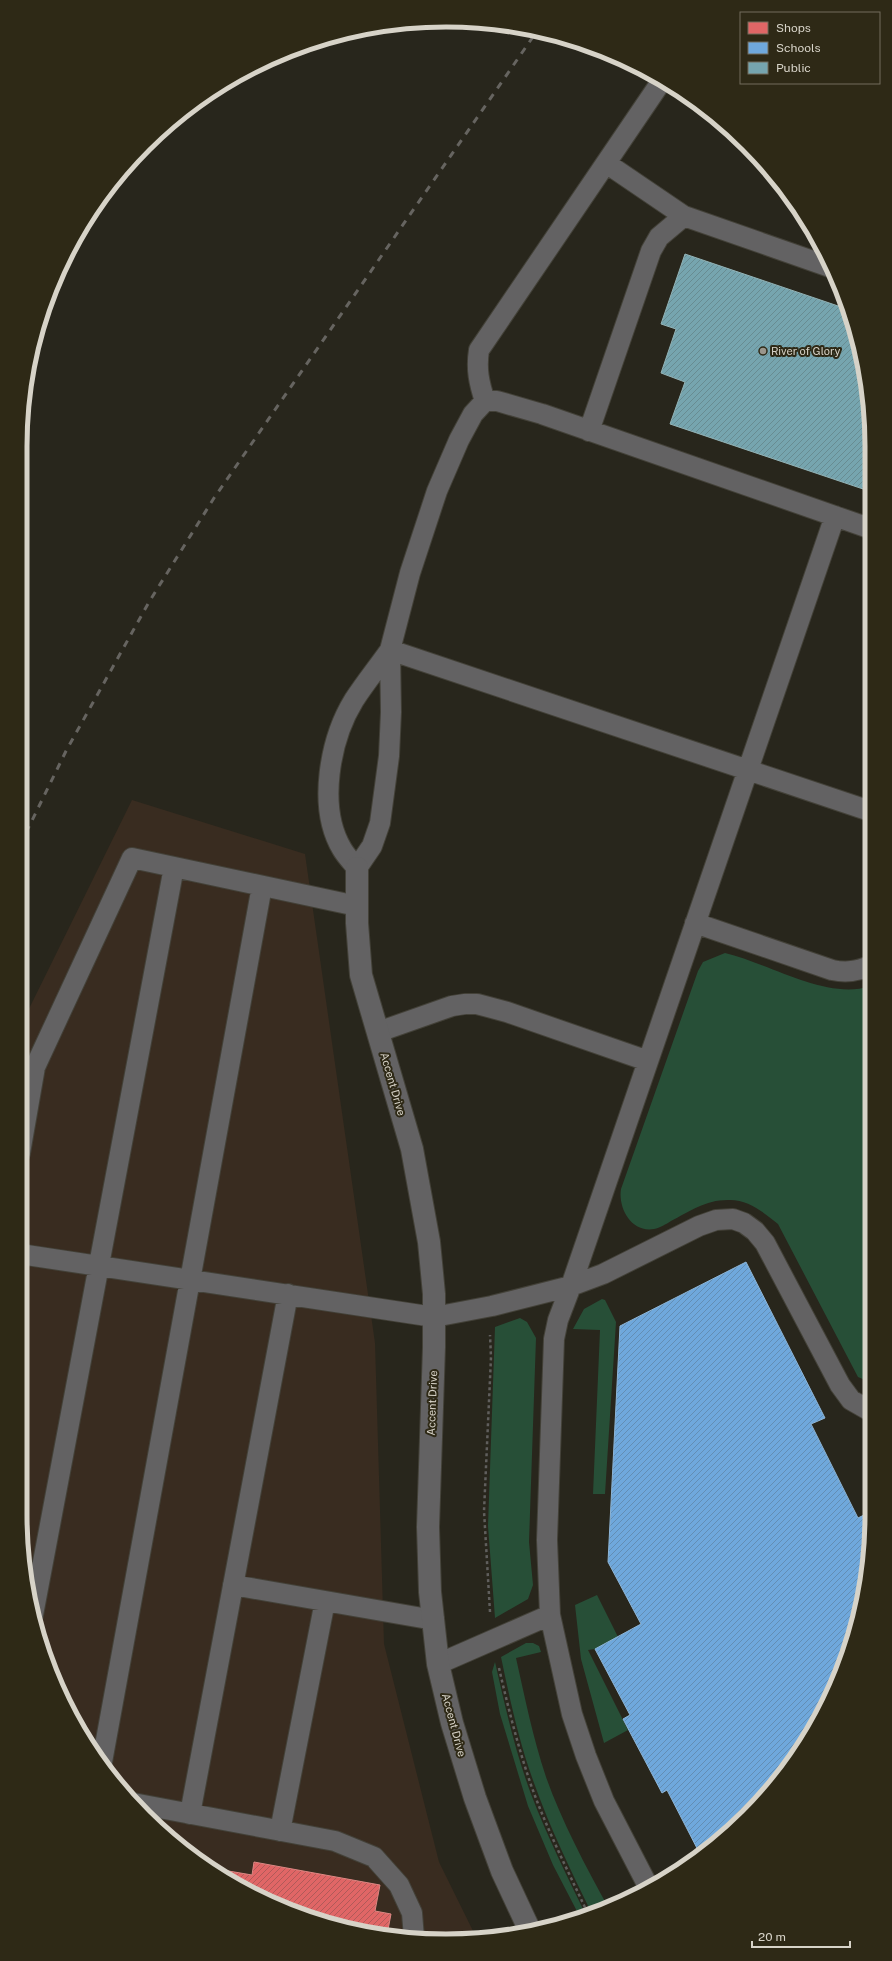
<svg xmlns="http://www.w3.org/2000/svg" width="892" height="1961" viewBox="0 0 892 1961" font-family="'Public Sans',sans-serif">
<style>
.commercial{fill:#392c20}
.green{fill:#274f37}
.shops{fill:url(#shops-hatch);stroke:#dd8783}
.schools{fill:url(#schools-hatch);stroke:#8eb5d6}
.public{fill:url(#public-hatch);stroke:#93b3b6}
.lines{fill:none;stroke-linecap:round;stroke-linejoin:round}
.lane-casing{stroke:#434138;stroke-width:22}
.street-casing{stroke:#434138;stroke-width:24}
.path{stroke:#605f5d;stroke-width:2.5;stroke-dasharray:3 3;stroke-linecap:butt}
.lane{stroke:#636263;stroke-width:20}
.street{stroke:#636263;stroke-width:22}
.rail{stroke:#666460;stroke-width:3;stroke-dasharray:7 7;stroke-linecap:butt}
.poi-dot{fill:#9a968c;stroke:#2e2916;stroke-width:1.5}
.labels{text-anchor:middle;stroke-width:4;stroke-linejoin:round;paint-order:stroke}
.poi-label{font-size:11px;fill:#d7d3c8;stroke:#2e2916;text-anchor:start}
.street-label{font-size:11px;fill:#d7d3c8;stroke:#2e2916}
.rim{fill:none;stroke:#d7d3c8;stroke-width:5}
</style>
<defs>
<pattern id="shops-hatch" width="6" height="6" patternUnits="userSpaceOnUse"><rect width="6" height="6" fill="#e06666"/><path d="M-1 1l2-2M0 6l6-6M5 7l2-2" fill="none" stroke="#b05a59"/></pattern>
<pattern id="schools-hatch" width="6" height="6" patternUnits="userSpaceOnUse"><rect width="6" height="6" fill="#6fa8dc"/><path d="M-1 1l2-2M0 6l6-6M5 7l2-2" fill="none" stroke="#638eb4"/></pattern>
<pattern id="public-hatch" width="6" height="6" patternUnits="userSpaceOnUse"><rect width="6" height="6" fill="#76a5af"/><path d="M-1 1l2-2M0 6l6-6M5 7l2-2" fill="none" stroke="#688c92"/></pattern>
</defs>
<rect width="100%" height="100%" fill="#28261c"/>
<path class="commercial" d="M132 800 305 854 375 1343 384 1644 439 1862 477 1939 446 1941 363 1933 309 1918 233 1884 165 1835 126 1796 77 1728 43 1652 28 1598 20 1515V1027Z"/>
<path class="green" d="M725 953C768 963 828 1001 870 986L871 1071 865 1074 866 1108 871 1117 872 1383 858 1377 778 1224C763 1212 749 1200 730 1200 707 1199 690 1211 671 1221 666 1224 660 1228 654 1229 631 1233 618 1208 621 1189L698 971 703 962Z
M602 1299 605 1300 616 1322 605 1494H593L600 1330 573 1329 584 1309Z
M520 1318 527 1322 536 1338 529 1542 533 1585 528 1599 495 1618 488 1526 495 1327Z
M597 1595 618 1637 595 1649 588 1650 628 1730 604 1743 581 1659 575 1605Z
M526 1643H533L539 1646 541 1652 516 1658C525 1698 533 1738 546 1777 562 1822 585 1865 608 1907L592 1914C571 1871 550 1828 534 1783 519 1742 510 1700 501 1657Z
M495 1662C505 1706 515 1751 531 1794 547 1836 567 1876 587 1917L581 1919 553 1865 528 1806 500 1714 492 1672Z"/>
<path class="shops" d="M254 1862 380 1885 375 1911 391 1914 387 1935 363 1933 309 1918 233 1884 211 1868 252 1875Z"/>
<path class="schools" d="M746 1262 825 1418 811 1424 858 1518 872 1511V1515L864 1598 840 1678 800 1751 766 1796 701 1856 667 1790 662 1793 623 1719 630 1715 595 1649 641 1624 608 1562 620 1326Z"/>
<path class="public" d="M685 254 847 309 868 390 869 491 670 424 685 382 661 373 676 329 661 324Z"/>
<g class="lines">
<g class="lane-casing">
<path id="lane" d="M606 163 684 216
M485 401C479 383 476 369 479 350L661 82
M589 431 651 251 659 237 684 216 830 267
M390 650C378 667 365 683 354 700 330 739 317 807 342 849 346 856 352 862 357 868L372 846 380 823 389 756 391 712 390 650 410 573 437 491 459 440 473 414 485 401H497L542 414 869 528
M390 650 870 811
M695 923 832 970C847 973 857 971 870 966
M378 1032 452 1006 465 1004H477L507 1012 648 1061
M20 1153 35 1067 132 858 357 906
M20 1254 434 1317 492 1306 571 1286 603 1274 699 1226 716 1220 733 1219 744 1223 755 1231 765 1243 840 1385 851 1400 872 1412
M233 1585 434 1620
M33 1615 174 867
M438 1664 550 1615
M102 1762 262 886
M133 1803 335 1841 374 1857 399 1885 412 1913 414 1938
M190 1814 288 1294
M280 1831 325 1601
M649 1888 604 1801 586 1756 572 1714 550 1615 547 1540 554 1339 558 1320 571 1286 835 516"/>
</g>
<g class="street-casing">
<path id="street" d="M357 868V923L361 975 412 1149 429 1242 434 1294V1347L428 1527 430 1592 438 1664 452 1723 475 1798 502 1871 530 1931"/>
</g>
<path class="path" d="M490 1612 484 1511 491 1357 490 1335
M499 1668C508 1707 518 1747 531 1785 547 1830 569 1873 589 1916"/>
<use href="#lane" class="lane"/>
<use href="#street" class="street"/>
<path class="rail" d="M20 845 66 751 149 602 214 498 537 31"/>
</g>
<circle class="poi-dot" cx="763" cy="351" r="4"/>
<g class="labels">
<g class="poi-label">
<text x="771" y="355">River of Glory</text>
</g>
<g class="street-label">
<text transform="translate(393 1084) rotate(74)" y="4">Accent Drive</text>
<text transform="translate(432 1403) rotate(-88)" y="4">Accent Drive</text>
<text transform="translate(454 1725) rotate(75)" y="4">Accent Drive</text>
</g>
</g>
<path d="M0 0H892V1961H0ZM446 27H446A419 419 0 0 1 865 446V1515A419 419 0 0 1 446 1934H446A419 419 0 0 1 27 1515V446A419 419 0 0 1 446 27Z" fill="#2e2916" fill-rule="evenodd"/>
<path class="rim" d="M446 27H446A419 419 0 0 1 865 446V1515A419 419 0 0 1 446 1934H446A419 419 0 0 1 27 1515V446A419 419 0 0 1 446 27Z"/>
<rect x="740" y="12" width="140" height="72" fill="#2e2916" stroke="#726d5d"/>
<rect x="748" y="22" width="20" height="12" fill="#e06666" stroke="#726d5d"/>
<text x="776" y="32" font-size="12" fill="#d7d3c8">Shops</text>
<rect x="748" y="42" width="20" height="12" fill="#6fa8dc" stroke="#726d5d"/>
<text x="776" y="52" font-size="12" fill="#d7d3c8">Schools</text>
<rect x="748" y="62" width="20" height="12" fill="#76a5af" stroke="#726d5d"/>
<text x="776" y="72" font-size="12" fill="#d7d3c8">Public</text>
<path d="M752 1941v6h98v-6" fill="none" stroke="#d7d3c8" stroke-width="2"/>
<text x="758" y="1941" font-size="12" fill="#d7d3c8" stroke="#2e2916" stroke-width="3" paint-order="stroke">20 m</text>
</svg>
